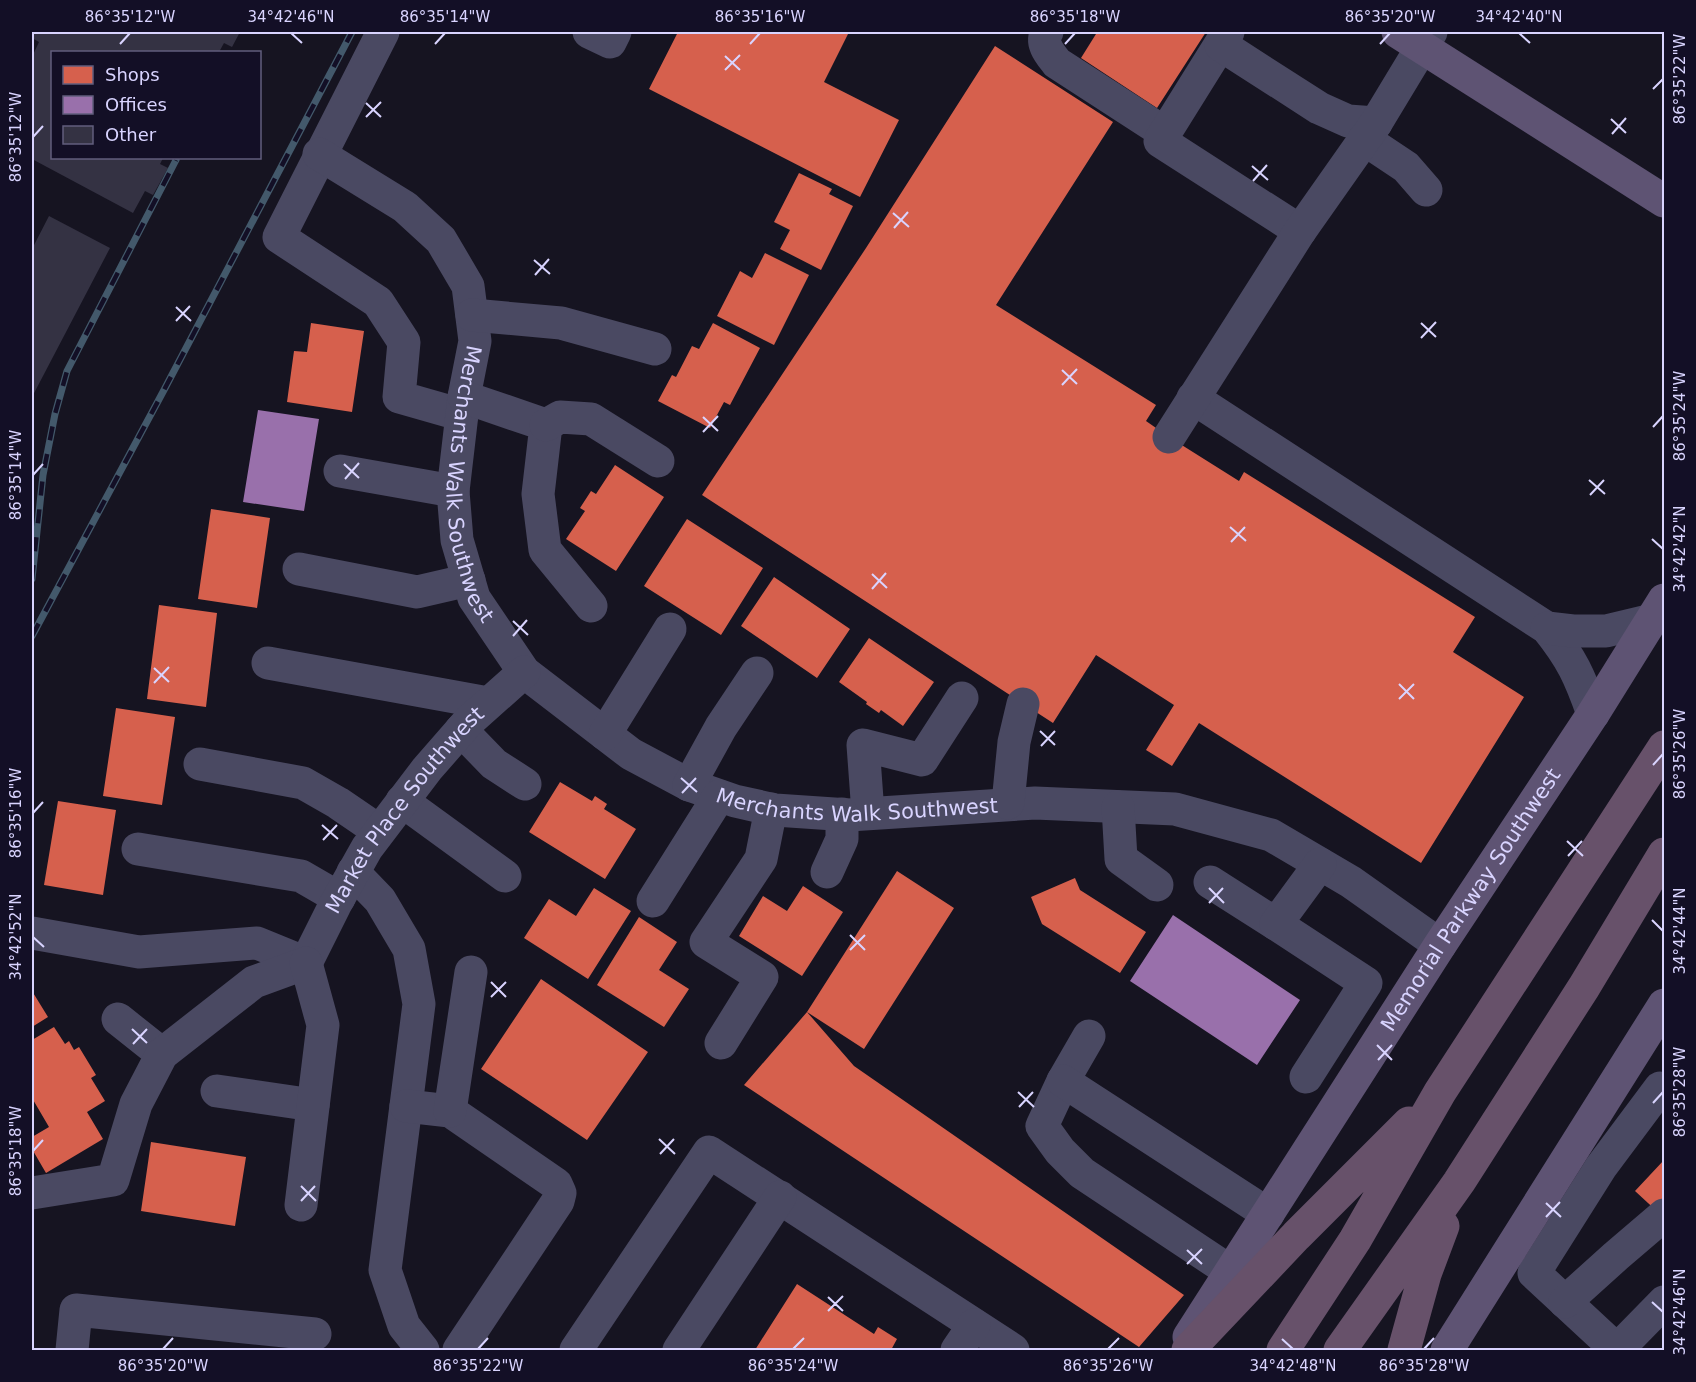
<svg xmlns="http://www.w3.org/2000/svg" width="1696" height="1382" viewBox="0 0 1696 1382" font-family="'DejaVu Sans',sans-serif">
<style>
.shops{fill:#d6604d}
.offices{fill:#9970ab}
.building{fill:#343243}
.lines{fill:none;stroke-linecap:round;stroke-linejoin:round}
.minor{stroke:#4a4962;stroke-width:33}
.major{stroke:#5e5373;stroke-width:33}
.highway{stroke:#67516a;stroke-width:33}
.rail-casing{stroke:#43596b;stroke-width:7}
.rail{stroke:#130f26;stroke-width:4.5;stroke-dasharray:14;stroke-linecap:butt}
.ticks{fill:none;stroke:#d9d4ff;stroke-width:2}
.labels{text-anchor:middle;stroke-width:6;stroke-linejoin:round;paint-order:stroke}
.street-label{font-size:21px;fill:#d9d4ff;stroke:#130f26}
.neatline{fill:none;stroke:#d9d4ff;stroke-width:2}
.ticks-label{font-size:15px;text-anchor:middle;fill:#d9d4ff}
</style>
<rect width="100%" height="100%" fill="#161421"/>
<path class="shops" d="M678 32H849L824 82 899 120 860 197 649 89Z
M1092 32H1206L1157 108 1081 58 1096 34Z
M995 46 1113 122 996 305 1156 405 1146 421 1169 437 1239 481 1244 472 1475 617 1453 652 1524 697 1421 863 1199 723 1172 766 1146 750 1174 705 1096 655 1053 723 702 495 866 248Z
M799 173 832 189 829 194 853 206 821 270 780 249 790 230 774 222Z
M765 253 809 275 774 345 717 316 740 271 752 278Z
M311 323 364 331 352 412 287 402 294 351 307 352Z
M713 323 760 348 730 405 724 402 710 428 658 401 672 375 676 377 692 346 699 349Z
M615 465 664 497 616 571 566 539 585 511 580 508 591 491 596 494Z
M211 509 270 518 257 608 198 599Z
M687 519 763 568 721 635 644 586Z
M774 577 850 629 817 678 741 626Z
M159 605 217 613 206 707 147 699Z
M869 638 934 682 903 726 881 710 879 713 866 704 867 702 839 682Z
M116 708 175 717 162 805 103 796Z
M560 782 592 801 595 796 607 804 604 809 636 829 605 879 529 832Z
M58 801 116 810 103 895 44 885Z
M897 871 954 908 864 1049 807 1012Z
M1075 878 1080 890 1146 932 1120 973 1042 924 1031 897Z
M803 886 843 912 802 976 739 936 763 896 787 911Z
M594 888 631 911 588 979 524 938 549 899 576 916Z
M639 917 677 942 659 970 689 989 664 1027 597 985Z
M541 979 648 1052 587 1140 481 1069Z
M32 991 48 1017 32 1027Z
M807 1012 854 1066 1184 1295 1139 1347 744 1085Z
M54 1027 65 1044 69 1041 74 1050 79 1047 96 1075 91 1078 105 1101 87 1112 103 1139 46 1173 32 1149V1137L49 1127 32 1098V1040Z
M151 1142 246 1157 235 1226 141 1211Z
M1664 1160V1210L1661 1215 1635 1191Z
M797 1284 874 1334 878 1327 897 1339 891 1350H755Z"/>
<path class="offices" d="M258 410 319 419 304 511 243 502Z
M1173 915 1300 1000 1257 1065 1130 981Z"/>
<path class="building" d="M34 32H240L232 47 224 43 219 52H52V158H163L160 164 168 168 153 195 145 191 133 213 32 159V57L39 42 32 38Z
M49 216 110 248 32 397V249Z"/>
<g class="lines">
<g class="minor">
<path d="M383 32 279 237 378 302 404 342 399 397 462 415"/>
<path d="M589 32 610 42 615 32"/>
<path d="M1047 32C1040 43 1050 54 1057 63L1165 133"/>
<path d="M1228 32 1160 141 1300 231"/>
<path d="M1221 45 1319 108 1348 121 1376 123"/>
<path d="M1364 139 1406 167 1426 190"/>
<path id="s1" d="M319 154 405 207 441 240 468 286 475 341 464 397 453 491 457 540 474 598 524 672 631 754 689 785 735 801 775 810 849 815 1035 803 1175 809 1271 835 1351 882 1440 945"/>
<path d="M472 315 561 323 655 349"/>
<path d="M464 397 546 425 538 494 545 550 591 606"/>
<path d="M1193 398 1547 628C1572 659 1580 677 1593 714"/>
<path d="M546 425 560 417 591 419 658 461"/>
<path d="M1169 437 1300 231 1376 123 1431 32"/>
<path d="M340 471 453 491"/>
<path d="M299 569 417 592 469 580"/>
<path d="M1547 628 1573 631H1606L1652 620"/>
<path d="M268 663 488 703"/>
<path d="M461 730 494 764 525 784"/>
<path d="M605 734 670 629"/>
<path d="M200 764 303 783 338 803 379 831"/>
<path d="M689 785 721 727 757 673"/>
<path d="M402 801 505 876"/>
<path d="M1008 803 1014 742 1023 704"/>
<path d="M1118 807 1121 859 1157 885"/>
<path d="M868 813 863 745 922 760 962 698"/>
<path d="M138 849 301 876 339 898"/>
<path d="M353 872 380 900 409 949 419 1004 385 1270 404 1326 423 1350"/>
<path d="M827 872 842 839V814"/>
<path d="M1210 882 1276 924"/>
<path d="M653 901 719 796"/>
<path d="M32 933 139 952 257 943 306 963"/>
<path id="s2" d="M306 963 335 905 367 848 427 769 468 722 524 672"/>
<path d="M118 1019 162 1054"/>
<path d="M1089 1036 1063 1081 1042 1126 1060 1151 1082 1173 1231 1272"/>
<path d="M721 1043 762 977 706 942 761 859 771 809"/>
<path d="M1306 1077 1366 983 1276 924 1320 864"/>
<path d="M1063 1081 1268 1214"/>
<path d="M1664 1089 1660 1088 1601 1167 1534 1273 1617 1350 1664 1302"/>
<path d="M217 1091 313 1105"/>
<path d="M406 1106 450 1111 556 1184 560 1193 558 1201 459 1350"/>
<path d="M450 1111 471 972"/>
<path d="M32 1193 113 1180 136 1104 162 1054 254 982 306 963"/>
<path d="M301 1205 323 1025 306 963"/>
<path d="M1565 1302 1616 1256 1664 1215"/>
<path d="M72 1350 76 1310 315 1334"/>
<path d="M576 1350 709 1152 1013 1350"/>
<path d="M679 1350 780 1197"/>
<path d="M957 1350 974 1325"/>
</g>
<g class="major">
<path d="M1398 32 1664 201"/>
<path id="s3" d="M1189 1337 1440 945 1593 714 1664 600"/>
<path d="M1447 1350 1664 1005"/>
</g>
<path class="highway" d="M1188 1350 1296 1236 1409 1123
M1283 1350 1355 1240 1440 1092 1664 747
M1340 1350 1459 1182 1584 987 1664 854
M1404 1350 1425 1274 1443 1226"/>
<g class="rail-casing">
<path id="rail" d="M32 579 43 475 55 414 67 371 176 160
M32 636 164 390 352 32"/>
</g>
<use href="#rail" class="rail"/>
</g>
<path class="ticks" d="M291 33 302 43M1519 33 1530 43M120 44 130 33M435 44 445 33M750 44 760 33M1065 44 1075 33M1380 44 1390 33M725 56 740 70M725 70 740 55M1653 89 1663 79M366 103 381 117M366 117 381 102M1611 119 1626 133M1612 134 1626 118M33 137 43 126M1252 166 1268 180M1253 181 1267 165M893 213 909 227M894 228 908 212M534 260 550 274M535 275 549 259M176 307 191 321M176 321 190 306M1421 323 1436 337M1421 338 1436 322M1062 370 1077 384M1062 385 1077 369M703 417 718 431M1653 427 1663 416M703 432 718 416M344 464 359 478M33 475 43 464M345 479 359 463M1589 480 1605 494M1590 495 1604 480M1230 527 1246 541M1652 539 1663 549M1231 542 1245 527M872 574 887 588M872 589 886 573M513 621 528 635M513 636 527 620M154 668 169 682M154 683 169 667M1399 684 1414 699M1399 699 1414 684M1040 731 1055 745M1041 746 1055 731M1653 765 1663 754M681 778 697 792M682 793 696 778M33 813 43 802M322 825 338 839M323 840 337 825M1567 841 1583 856M1568 856 1582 841M1209 888 1224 903M1209 903 1223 888M1652 920 1663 931M850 935 865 950M33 937 44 947M850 950 865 935M491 982 506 997M491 997 506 982M132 1029 147 1043M133 1044 147 1029M1377 1045 1392 1060M1378 1060 1392 1045M1018 1092 1034 1107M1653 1103 1663 1092M1019 1107 1033 1092M659 1139 675 1154M33 1151 43 1140M660 1154 674 1139M301 1186 316 1201M301 1201 315 1186M1546 1203 1561 1217M1546 1217 1560 1202M1187 1250 1202 1264M1187 1264 1202 1249M828 1297 843 1311M1652 1302 1663 1312M828 1311 843 1296M1282 1339 1293 1349M163 1349 173 1338M478 1349 488 1338M793 1349 804 1338M1108 1349 1119 1338M1424 1349 1434 1338"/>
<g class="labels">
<g class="street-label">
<text dy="7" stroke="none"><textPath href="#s1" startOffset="405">Merchants Walk Southwest</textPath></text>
<text dy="7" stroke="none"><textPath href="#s1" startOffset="981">Merchants Walk Southwest</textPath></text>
<text dy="7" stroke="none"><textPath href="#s2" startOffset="183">Market Place Southwest</textPath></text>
<text dy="7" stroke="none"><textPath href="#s3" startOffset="520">Memorial Parkway Southwest</textPath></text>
</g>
</g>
<rect width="1696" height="1382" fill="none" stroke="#130f26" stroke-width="66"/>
<rect x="51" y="51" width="210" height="108" fill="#130f26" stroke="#625e7d" stroke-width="1.5"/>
<rect x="63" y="66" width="30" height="18" fill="#d6604d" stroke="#625e7d" stroke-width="1.5"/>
<text x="105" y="81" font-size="18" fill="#d9d4ff">Shops</text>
<rect x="63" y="96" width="30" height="18" fill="#9970ab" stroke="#625e7d" stroke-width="1.5"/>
<text x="105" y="111" font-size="18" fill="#d9d4ff">Offices</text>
<rect x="63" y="126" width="30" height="18" fill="#343243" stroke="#625e7d" stroke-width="1.5"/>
<text x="105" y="141" font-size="18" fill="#d9d4ff">Other</text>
<rect x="33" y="33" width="1630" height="1316" class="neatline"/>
<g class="ticks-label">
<text x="130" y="22">86°35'12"W</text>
<text x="291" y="22">34°42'46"N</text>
<text x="445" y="22">86°35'14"W</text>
<text x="760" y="22">86°35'16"W</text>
<text x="1075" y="22">86°35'18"W</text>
<text x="1390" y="22">86°35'20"W</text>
<text x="1519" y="22">34°42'40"N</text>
<text transform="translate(1680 79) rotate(-90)" y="5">86°35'22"W</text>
<text transform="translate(16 137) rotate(-90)" y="5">86°35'12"W</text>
<text transform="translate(1680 416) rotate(-90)" y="5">86°35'24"W</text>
<text transform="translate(16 475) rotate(-90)" y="5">86°35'14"W</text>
<text transform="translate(1680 549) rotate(-90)" y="5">34°42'42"N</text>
<text transform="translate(1680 754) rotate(-90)" y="5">86°35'26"W</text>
<text transform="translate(16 813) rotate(-90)" y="5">86°35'16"W</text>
<text transform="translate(1680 931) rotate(-90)" y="5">34°42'44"N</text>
<text transform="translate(16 937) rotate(-90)" y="5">34°42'52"N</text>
<text transform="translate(1680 1092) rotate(-90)" y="5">86°35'28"W</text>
<text transform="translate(16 1151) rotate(-90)" y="5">86°35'18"W</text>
<text transform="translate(1680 1312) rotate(-90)" y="5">34°42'46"N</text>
<text x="163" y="1371">86°35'20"W</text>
<text x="478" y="1371">86°35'22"W</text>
<text x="793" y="1371">86°35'24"W</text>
<text x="1108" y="1371">86°35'26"W</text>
<text x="1293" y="1371">34°42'48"N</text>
<text x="1424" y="1371">86°35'28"W</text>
</g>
</svg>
